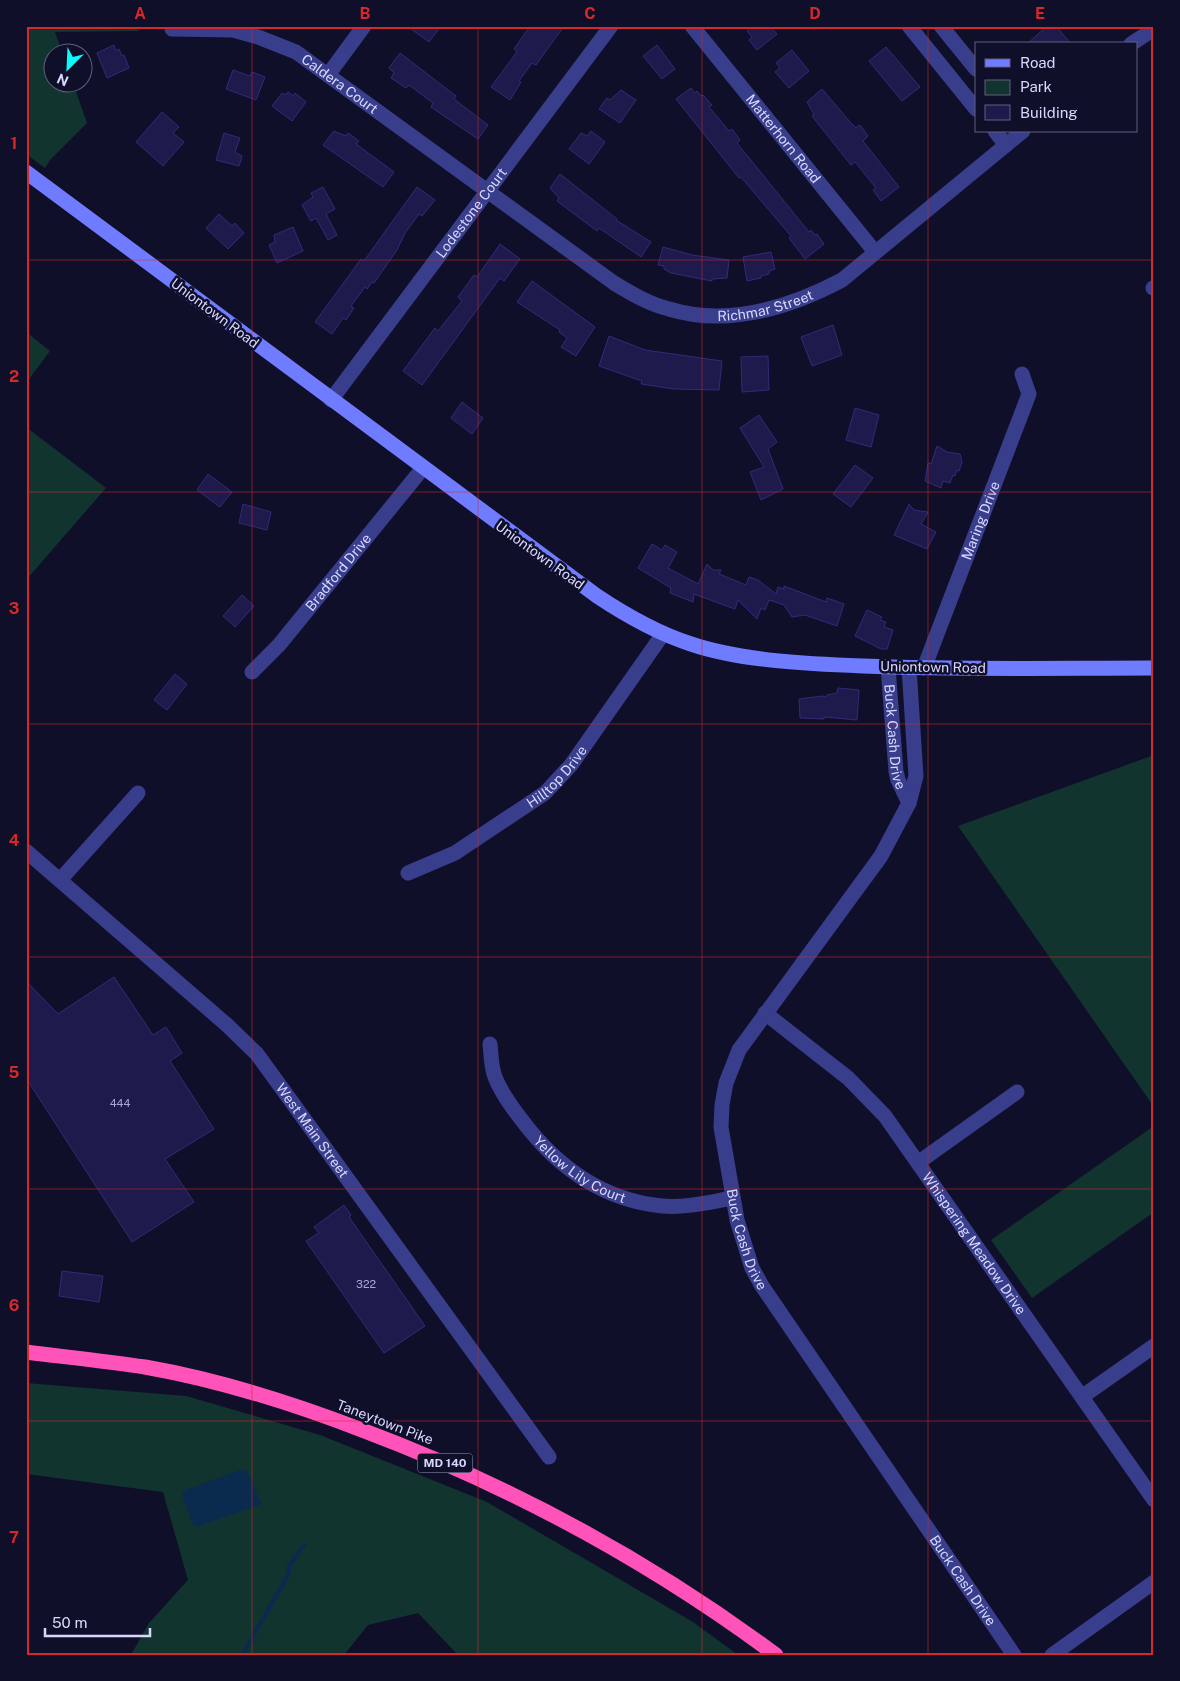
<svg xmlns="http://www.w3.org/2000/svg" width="1180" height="1681" viewBox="0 0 1180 1681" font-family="'Public Sans',sans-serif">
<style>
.green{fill:#12342f}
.water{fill:#0a2b4e}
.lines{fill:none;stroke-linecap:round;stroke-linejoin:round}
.stream{stroke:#0a2b4e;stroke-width:4.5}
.building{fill:#1e1a4c;stroke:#312b79}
.street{stroke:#383e8b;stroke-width:15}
.secondary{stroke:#6f7cff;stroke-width:15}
.highway{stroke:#ff53ba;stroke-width:15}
.grid{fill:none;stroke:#d62828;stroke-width:1;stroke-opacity:0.55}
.labels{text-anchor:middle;stroke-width:5;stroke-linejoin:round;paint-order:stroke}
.number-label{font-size:11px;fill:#aaa8d2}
.shield{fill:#100f2a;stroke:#9c9cbf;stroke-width:1}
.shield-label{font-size:12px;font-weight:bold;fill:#d8d8ff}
.street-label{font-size:14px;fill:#d8d8ff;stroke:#100f2a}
.neatline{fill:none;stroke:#d62828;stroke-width:2}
.grid-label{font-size:16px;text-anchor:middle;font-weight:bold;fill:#d62828}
</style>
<rect width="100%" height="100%" fill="#100f2a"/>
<path class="green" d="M26 26H137L139 31 55 32 62 52H52V82L73 83 87 123 50 160 45 168 26 154Z
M26 332 50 351 26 383Z
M26 427 106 488 26 580Z
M1154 755V1107L958 826Z
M1154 1126V1212L1032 1298 991 1240Z
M26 1383 186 1396 320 1435 487 1502 693 1622 738 1655H458L418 1613 368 1625 344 1655H131L149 1623 188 1580 163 1492 26 1474Z"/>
<path class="water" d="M243 1469 248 1472 261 1504 197 1527 192 1523 182 1495 185 1490Z"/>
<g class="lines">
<path class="stream" d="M242 1655 280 1589 289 1573V1566L304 1545"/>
</g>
<path class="building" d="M407 26H441L429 42Z
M530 26H564L536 65 532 63 519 81 521 82 510 100 491 87 517 52 514 49Z
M753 26H770L777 34 757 50 749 40 752 37 747 31Z
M1047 26H1056L1071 44H1027Z
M114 45 116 51 119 49 122 56 124 55 129 68 107 78 97 53Z
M657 45 675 69 662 79 643 56Z
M886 47 920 87 902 101 869 61Z
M792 50 809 71 789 88 775 72 780 68 776 63Z
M400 53 456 96 454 99 488 125 478 139 431 107 433 103 409 85 406 88 391 78 394 73 389 68Z
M233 70 250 76 252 72 265 77 256 100 226 89Z
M691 88 695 93 697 91 701 96 703 95 712 105 709 107 729 131 732 129 740 140 737 143 809 232 811 230 815 235 817 234 824 244 805 259 789 238 791 236 741 177 739 178 676 99Z
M822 89 851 123 856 128 860 125 868 136 863 141 899 187 881 201 873 190 876 188 855 162 851 165 812 116 814 114 807 102Z
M621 90 636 100 620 123 599 109 607 98 610 100Z
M288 92 293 96 295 93 306 102 292 121 272 106 282 93 285 95Z
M162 112 179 127 173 133 184 142 163 166 136 142Z
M334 131 346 136 348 133 359 141 356 144 394 172 383 187 323 145Z
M591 131 605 142 589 164 569 149 581 133 587 136Z
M224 133 240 138 235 152 242 156 239 166 216 160Z
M560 174 617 219 616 220 651 242 641 257 599 228 597 231 557 201 559 198 550 188Z
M323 187 335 209 326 214 337 235 328 240 316 218 311 221 302 205 313 197 311 193Z
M417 187 435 200 422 216 419 214 405 233 397 250 374 283 372 282 367 289 365 287 351 306 354 308 346 320 343 318 332 334 315 322 361 259 364 261Z
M219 214 232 226 235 223 244 233 228 249 206 228Z
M293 227 303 251 277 263 269 245 275 242 274 235Z
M500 244 520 259 504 281 500 278 422 385 403 371 435 328 438 331 462 301 458 297 474 275 477 277Z
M663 247 692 255 729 260 727 278 712 279V281L671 273 664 269V266L658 265Z
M771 252 775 269 769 271V274L761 276V278L747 281 743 257Z
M532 281 595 327 576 356 561 347 567 338 559 332 560 330 517 302Z
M833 325 842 355 812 366 801 337Z
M609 336 645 350 722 361 719 390 674 389 641 384 642 381 599 366Z
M768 356 769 390 742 392 741 357Z
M462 402 483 418 472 434 451 418Z
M855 408 879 415 871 447 846 440Z
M759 415 777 442 768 449 783 489 761 500 750 472 764 467 740 428Z
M937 446 947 452 960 454 962 462 959 471 957 470 955 476 953 475 950 483 943 481 941 488 925 481 928 463 931 464Z
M855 465 873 478 851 507 833 494Z
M208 474 232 492 220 507 197 490Z
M243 504 271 512 267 530 239 523Z
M909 504 914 510 928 512 921 524 936 532 927 549 894 535Z
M652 544 662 550 665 545 677 552 668 568 698 584 707 564 713 570H721L719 574 746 585 749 577 758 580 776 594 778 587 784 589V586L826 602 827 598 844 604 837 626 805 615 792 617 784 605 769 600 765 610 761 608 757 619 738 600 735 609 694 594 693 602 670 593 671 588 638 568Z
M242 595 254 606 235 627 223 616Z
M867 610 882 617 880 620 886 622 884 627 893 630 887 649H881L855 636Z
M175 674 187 684 167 710 154 700Z
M838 688 859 690 857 720 824 717V719L800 718 799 699 822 696 826 697 827 695 837 693Z
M114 977 153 1035 166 1027 182 1053 170 1061 214 1129 165 1159 194 1202 132 1242 26 1078V981L58 1014Z
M344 1205 351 1215 349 1217 425 1326 384 1353 306 1241 319 1233 314 1227Z
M62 1271 103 1276 99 1302 59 1296Z"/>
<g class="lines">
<g class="street">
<path id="s1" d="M692 26 875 252"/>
<path d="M909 26 976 109"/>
<path d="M941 26 976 69"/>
<path id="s2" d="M172 29 233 30 258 37 296 52 614 283C632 294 649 304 669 309 728 327 791 307 842 280L1023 131"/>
<path d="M1131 44 1154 29"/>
<path d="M328 75 364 26"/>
<path d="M995 131 1006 145"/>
<path d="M1153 288H1154"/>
<path id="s3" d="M331 400 611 26"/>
<path id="s4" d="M888 667 896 771 898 780 909 803"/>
<path id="s5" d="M909 668 916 776 909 803 881 856 739 1050 726 1083 722 1105 721 1127 737 1220 752 1268 762 1286 1014 1655"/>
<path id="s6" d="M924 668 1029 394 1022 374"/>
<path id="s7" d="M252 672 279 645 423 468"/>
<path id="s8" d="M26 851 227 1025 257 1054 549 1457"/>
<path id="s9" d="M408 873 455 853 545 793 571 765 663 634"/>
<path d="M60 880 138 793"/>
<path id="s10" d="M765 1013 848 1078 885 1116 1154 1500"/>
<path id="s11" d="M490 1044C491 1053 491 1064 494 1074 499 1090 511 1106 521 1119 556 1166 602 1200 662 1206 686 1208 710 1202 733 1198"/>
<path d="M919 1162 1017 1092"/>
<path d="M1083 1396 1154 1346"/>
<path d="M1052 1655 1154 1582"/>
</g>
<path class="secondary" d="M26 172 597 596C627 616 657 633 691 644 741 661 810 664 863 666 960 670 1057 668 1154 668"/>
<path class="highway" d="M26 1352C66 1357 105 1361 145 1367 219 1380 292 1403 362 1430 511 1486 648 1560 776 1655"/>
</g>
<path class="grid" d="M252 26V1655M478 26V1655M702 26V1655M928 26V1655M26 260H1154M26 492H1154M26 724H1154M26 957H1154M26 1189H1154M26 1421H1154"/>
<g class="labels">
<g class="number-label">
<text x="120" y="1107">444</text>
<text x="366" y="1288">322</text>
</g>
<rect class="shield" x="417.5" y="1453.5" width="55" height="19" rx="4"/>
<g class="shield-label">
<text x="445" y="1467">MD 140</text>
</g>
<g class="street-label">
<text dy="5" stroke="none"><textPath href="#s2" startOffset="182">Caldera Court</textPath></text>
<text dy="5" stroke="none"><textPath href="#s1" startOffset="145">Matterhorn Road</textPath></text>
<text dy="5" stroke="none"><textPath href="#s3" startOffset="234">Lodestone Court</textPath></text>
<text dy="5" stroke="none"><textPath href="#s2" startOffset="680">Richmar Street</textPath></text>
<text transform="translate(215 313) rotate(37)" y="5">Uniontown Road</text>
<text dy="5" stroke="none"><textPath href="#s6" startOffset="158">Maring Drive</textPath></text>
<text transform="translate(540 555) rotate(36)" y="5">Uniontown Road</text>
<text dy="5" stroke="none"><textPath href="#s7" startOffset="132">Bradford Drive</textPath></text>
<text transform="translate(933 667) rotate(1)" y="5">Uniontown Road</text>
<text dy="5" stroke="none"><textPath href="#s4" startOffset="70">Buck Cash Drive</textPath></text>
<text dy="5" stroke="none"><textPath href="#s9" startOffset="179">Hilltop Drive</textPath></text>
<text dy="5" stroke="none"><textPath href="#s8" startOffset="402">West Main Street</textPath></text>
<text dy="5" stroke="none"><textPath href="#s11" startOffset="162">Yellow Lily Court</textPath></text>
<text dy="5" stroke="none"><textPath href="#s5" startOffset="632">Buck Cash Drive</textPath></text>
<text dy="5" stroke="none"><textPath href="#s10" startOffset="314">Whispering Meadow Drive</textPath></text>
<text transform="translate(385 1422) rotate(21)" y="5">Taneytown Pike</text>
<text dy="5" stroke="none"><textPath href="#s5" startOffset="1038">Buck Cash Drive</textPath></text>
</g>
</g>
<rect width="1180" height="1681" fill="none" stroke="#100f2a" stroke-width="55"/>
<rect x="975" y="42" width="162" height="90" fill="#100f2a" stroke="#605f7f"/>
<rect x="985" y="59" width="25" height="8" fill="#6f7cff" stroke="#605f7f"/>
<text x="1020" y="68" font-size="15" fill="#d8d8ff">Road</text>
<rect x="985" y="80" width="25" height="15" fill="#12342f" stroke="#605f7f"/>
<text x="1020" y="92" font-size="15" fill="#d8d8ff">Park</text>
<rect x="985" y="105" width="25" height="15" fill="#1e1a4c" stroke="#605f7f"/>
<text x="1020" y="118" font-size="15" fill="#d8d8ff">Building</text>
<g transform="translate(68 68) rotate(204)"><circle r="24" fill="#100f2a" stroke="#605f7f"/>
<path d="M0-4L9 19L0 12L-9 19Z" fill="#04fffa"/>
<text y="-8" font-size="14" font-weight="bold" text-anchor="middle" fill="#d8d8ff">N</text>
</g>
<path d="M45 1628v8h105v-8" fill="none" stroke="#d8d8ff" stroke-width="2.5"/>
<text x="52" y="1628" font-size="15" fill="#d8d8ff" stroke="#100f2a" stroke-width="4" paint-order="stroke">50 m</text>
<rect x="28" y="28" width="1124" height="1626" class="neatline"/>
<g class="grid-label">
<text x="140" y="19">A</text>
<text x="365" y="19">B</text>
<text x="590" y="19">C</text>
<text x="815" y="19">D</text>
<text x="1040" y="19">E</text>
<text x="14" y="149">1</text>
<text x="14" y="382">2</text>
<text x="14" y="614">3</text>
<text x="14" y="846">4</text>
<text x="14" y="1078">5</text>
<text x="14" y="1311">6</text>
<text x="14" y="1543">7</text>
</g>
</svg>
